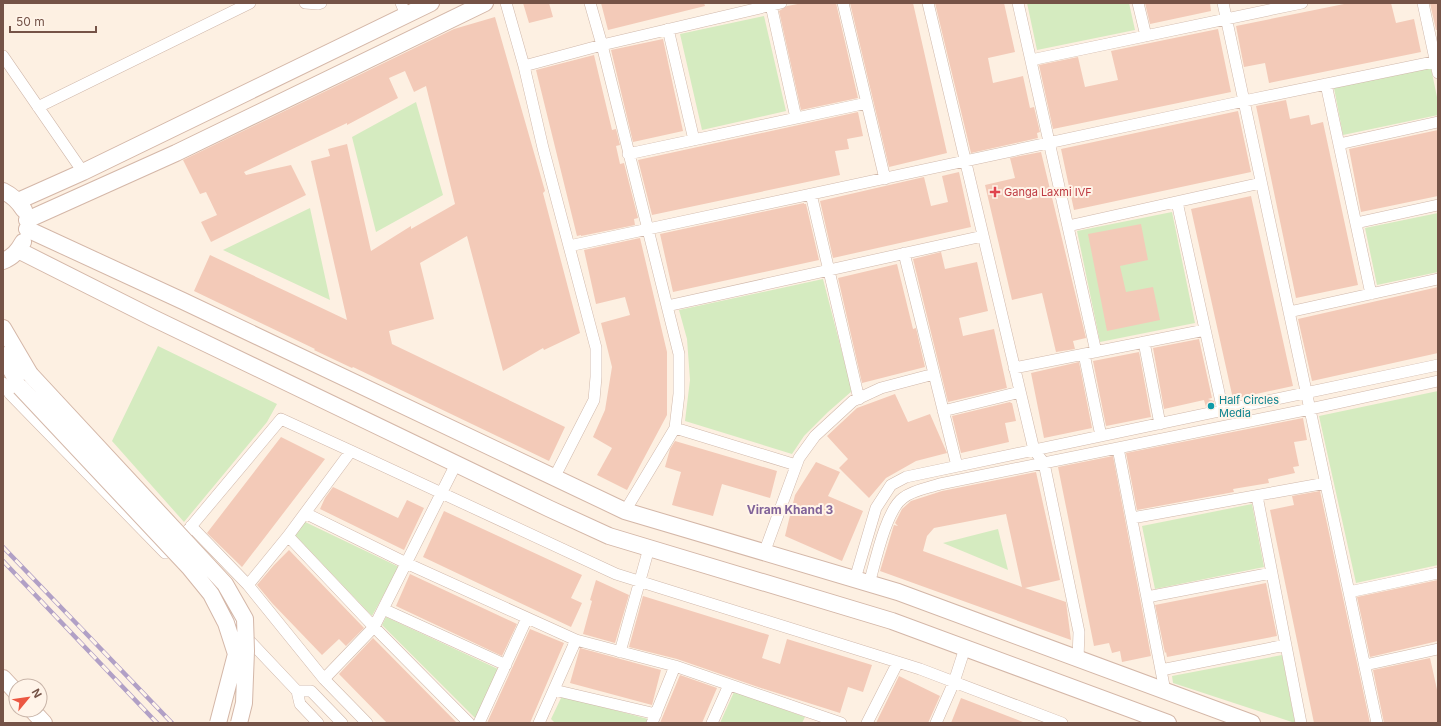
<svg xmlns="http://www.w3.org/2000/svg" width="1441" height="726" viewBox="0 0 1441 726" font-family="Inter,sans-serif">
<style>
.green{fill:#d5ebc0}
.building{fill:#f3cab8;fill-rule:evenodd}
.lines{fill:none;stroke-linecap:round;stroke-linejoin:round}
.street-casing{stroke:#d0b8ab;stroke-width:12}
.secondary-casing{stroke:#d4b7a8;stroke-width:18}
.street{stroke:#fff;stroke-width:11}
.secondary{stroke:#fff;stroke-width:16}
.rail-casing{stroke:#b1a0c6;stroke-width:4.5}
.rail{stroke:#fff4e9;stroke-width:3;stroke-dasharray:9;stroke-linecap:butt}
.secondary-bridge-casing{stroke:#d4b7a8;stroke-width:18;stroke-linecap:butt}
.secondary-bridge{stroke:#fff;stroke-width:16}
.health-dot{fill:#e0444e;stroke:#fff4e9;stroke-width:1.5}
.culture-dot{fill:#0f9aa8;stroke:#fff4e9;stroke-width:1.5}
.labels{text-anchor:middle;stroke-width:4;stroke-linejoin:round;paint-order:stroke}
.health-label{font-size:11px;fill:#be3a42;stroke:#fff4e9;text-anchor:start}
.culture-label{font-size:11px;fill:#0d838f;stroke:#fff4e9;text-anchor:start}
.neighbourhood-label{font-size:12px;font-weight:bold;fill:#816399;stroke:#fff4e9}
</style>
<rect width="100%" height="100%" fill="#fdf0e2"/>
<path class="green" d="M1027 3H1129L1135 30 1037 50Z
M764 16 786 111 702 130 680 34Z
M1431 68 1438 102V115L1343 135 1334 88Z
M416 102 443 195 376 232 352 137Z
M310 208 330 300 223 250Z
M1172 212 1195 323 1100 342 1077 231Z
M1438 213V272L1377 285 1365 228Z
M823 279 852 391 828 412 804 436 792 454 685 421 690 380 687 339 679 310Z
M158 346 277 404 267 422 184 522 112 441Z
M1438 391V565L1356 583 1319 416Z
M1252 504 1264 567 1155 589 1142 526Z
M301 520 399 567 372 616 292 532Z
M998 529 1008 570 943 543Z
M386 617 498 669 476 719 382 625Z
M1282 655 1295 723 1173 683 1172 676Z
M734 692 805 717 802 723H720Z
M562 696 648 719 646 723H555L551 719Z"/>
<path class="building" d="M523 3H549L553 17 529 23Z
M601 3H704L705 6 608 30Z
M803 3H836L858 98 801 110 779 11 787 6Z
M850 3H913L947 153 889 167Z
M935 3H1004L1015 52 988 58 993 83 1023 76 1030 108 1034 107 1040 132 1037 133 1038 138 971 153Z
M1145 3H1210L1211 11 1150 24Z
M1349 3H1391L1396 23 1414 19 1421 52 1269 83 1265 63 1244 67 1236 26Z
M1430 3H1438V30H1436Z
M495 17 545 191 543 193 580 333 544 350 543 348 503 371 467 236 420 263 434 319 389 331 392 344 565 427 549 461 353 367 352 368 314 350 315 349 194 291 210 255 347 320 311 161 330 156 328 149 347 144 371 251 411 226V229L455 204 426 86 414 92 405 71 389 78 398 98 347 125V123L244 172 246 175 291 165 306 195 211 242 201 222 217 215 206 192 200 194 183 160 454 29Z
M1218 29 1231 92 1053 129 1039 65 1078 57 1085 87 1118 80 1111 51Z
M663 39 683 131 633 142 611 50Z
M594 55 612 130 616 129 620 145 616 146 620 164 624 163 638 218 634 219 635 225 581 236V235L577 236 536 70Z
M1286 100 1290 119 1309 115 1311 125 1323 122 1358 285 1296 298 1256 106Z
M1238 111 1251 172 1074 210 1061 149Z
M858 112 863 136 847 139 849 149 835 151 840 175 652 215 638 160Z
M1438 130V196L1361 212 1349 149Z
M1041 152 1086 338 1073 341 1075 349 1056 352 1042 293 1012 300 985 185 1015 178 1010 158Z
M959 172 971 227 833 258 820 201 924 177 931 206 948 202 942 176Z
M1251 196 1293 386 1233 399 1191 209Z
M804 203V204H806L819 260 673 292 660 234Z
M1141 224 1148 260 1120 266 1126 292 1153 287 1160 320 1107 331 1088 234Z
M640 238 667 352V415L627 490 597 475 612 448 593 437 605 410 612 367 601 323 630 315 625 297 596 304 584 250Z
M941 252 945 269 977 262 988 311 959 318 963 336 994 329 1007 388 948 402 913 259Z
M897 264 913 329 916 328 925 367 862 383 838 278Z
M1438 287V353L1312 381 1298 319Z
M1199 339 1212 398 1208 399 1214 401V405L1206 407 1204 400 1164 409 1153 348Z
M1139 352 1151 417 1106 426 1093 361Z
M1079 362 1092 428 1044 438 1031 373Z
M895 394 908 422 930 414 947 453 916 461 886 478 869 498 839 468 848 459 827 436 857 408Z
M1010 402 1011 403H1012L1016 421 1005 423 1009 442 961 453 952 416Z
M1303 418 1307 440 1294 442 1299 466 1293 467 1295 473 1268 479 1269 483 1233 489 1234 492 1137 510 1126 453Z
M281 437 325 459 242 567 207 533Z
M675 441 777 471 770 498 722 484 713 516 672 505 681 472 665 467 670 449Z
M1113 456 1151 656 1122 662 1120 651 1112 653 1109 643 1094 646 1058 467Z
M816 462 840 472 828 496 863 511 842 561 785 536 795 495Z
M1036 472 1060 580 1025 588 1066 602 1071 640 880 571 893 528 894 525 898 526 895 523 902 509 911 501 942 491ZM1006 514 1022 587 923 551 927 536 934 528Z
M333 487 398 518 407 500 424 508 404 550 320 509 325 498Z
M1320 491 1370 723H1314L1270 510 1294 505 1292 496Z
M444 511 582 575 571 598 582 603 571 627 423 557Z
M289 550 364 628 346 646 339 639 322 655 272 603 257 585 274 565Z
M410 574 517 624 502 656 396 606Z
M596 580 629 595 615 643 583 634 592 601 590 600Z
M1438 580V641L1370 657 1357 597Z
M1266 583 1277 636 1167 657 1166 652 1165 653 1155 605Z
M643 596 769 635 762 658 780 664 787 639 872 665 863 692 848 687 840 713 758 687 677 659 629 647Z
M530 629 564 643 530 723H487Z
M373 638 457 723H387L339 674Z
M580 648 661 670 652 705 570 683Z
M1430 658 1438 694V723H1384L1373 670Z
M680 675 717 688 702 723H660Z
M899 676 940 696 928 723H876Z
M961 698 1023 722V723H951Z"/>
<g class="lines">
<g class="street-casing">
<path id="street" d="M305 3 318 4 321 3
M401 3 406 15
M506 3 524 66 543 148 596 348V377L594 400 554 478
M590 3 602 45 679 354V394L675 428 625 511
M843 3 885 179
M928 3 1034 450 1044 463 1079 632 1078 659
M1018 3 1096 352
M1138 3 1146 36
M1223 3 1377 723
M1423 3 1438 73
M771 5 796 118
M668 29 694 140
M3 56 83 172
M1031 60 1302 3
M524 66 602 45 781 3
M1326 84 1371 294
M38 107 250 3
M1339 144 1438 122
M628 154 867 103
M811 194 859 399
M1177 202 1223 411
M1356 223 1438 205
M1068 226 1261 183
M569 246 1244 101 1438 61
M904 253 957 466
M667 306 983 236
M1289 312 1438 279
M1144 342 1160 424
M1084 354 1101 436
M1014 368 1205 330
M3 383 10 394 165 553
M943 411 1020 392
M675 428 796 465
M1118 448 1165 691
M1257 496 1301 723
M305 513 406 563 576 640 675 666 841 723
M1132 518 1326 483
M191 526 248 585 324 679 367 723
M288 536 374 627 469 723
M178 542 281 419 351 451 616 574 920 669 1062 723
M764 553 799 458 815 436 853 401 881 388 934 374
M855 579 876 508 891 485 906 477 1438 365
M869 584C875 563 886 510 903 498 913 490 928 488 940 484L1310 409 1438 381
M248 585 288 536 351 451
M1349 592 1438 573
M1147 597 1272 573
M383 609 506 665
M226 616 297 691 300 704 318 723
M620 652 649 548
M1365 665 1438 649
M1161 670 1286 645
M324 679 374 627 456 464
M554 690 656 714
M297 691H311L342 723
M479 723 527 618
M539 723 576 640
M652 723 675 666
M712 723 729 685
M867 723 898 662
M936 723 954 682 965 648"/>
</g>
<g class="secondary-casing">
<path id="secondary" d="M3 191C13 196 18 201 24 210
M18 201 83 172 431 3
M27 220 176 153 485 3
M27 229 183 301 625 511 898 592 1252 723
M18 250 153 318 550 509 609 536 892 621 1168 723
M3 261C13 257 18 251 23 242
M3 328 30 374
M3 355 20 387
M3 678 16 692
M32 710 44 723"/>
</g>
<use href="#street" class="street"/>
<use href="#secondary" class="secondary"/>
<g class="rail-casing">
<path id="rail" d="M3 547 172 723
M3 561 157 723"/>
</g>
<use href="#rail" class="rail"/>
<g class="secondary-bridge-casing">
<path id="secondary-bridge" d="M30 374 225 584 245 619 246 651 244 703 239 723
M20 387 189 567 211 594 226 623 236 654 218 723"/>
</g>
<use href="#secondary-bridge" class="secondary-bridge"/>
</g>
<path class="health-dot" d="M993 186h4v4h4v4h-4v4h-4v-4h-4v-4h4z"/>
<circle class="culture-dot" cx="1211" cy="406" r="4"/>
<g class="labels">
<g class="health-label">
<text x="1004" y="196">Ganga Laxmi IVF</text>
</g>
<g class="culture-label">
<text x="1219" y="404">Half Circles<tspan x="1219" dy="13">Media</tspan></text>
</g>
<g class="neighbourhood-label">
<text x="790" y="514">Viram Khand 3</text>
</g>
</g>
<rect width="1441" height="726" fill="none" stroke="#755347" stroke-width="8"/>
<g transform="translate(28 698) rotate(61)"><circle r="19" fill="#fff4e9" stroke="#c8b4a8"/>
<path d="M0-3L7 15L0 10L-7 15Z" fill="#ec5742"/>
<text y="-6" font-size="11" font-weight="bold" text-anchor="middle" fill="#755347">N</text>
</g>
<path d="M10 26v6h86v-6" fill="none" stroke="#755347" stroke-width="2"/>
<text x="16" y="26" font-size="12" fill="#755347" stroke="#fff4e9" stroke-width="3" paint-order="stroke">50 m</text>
</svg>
